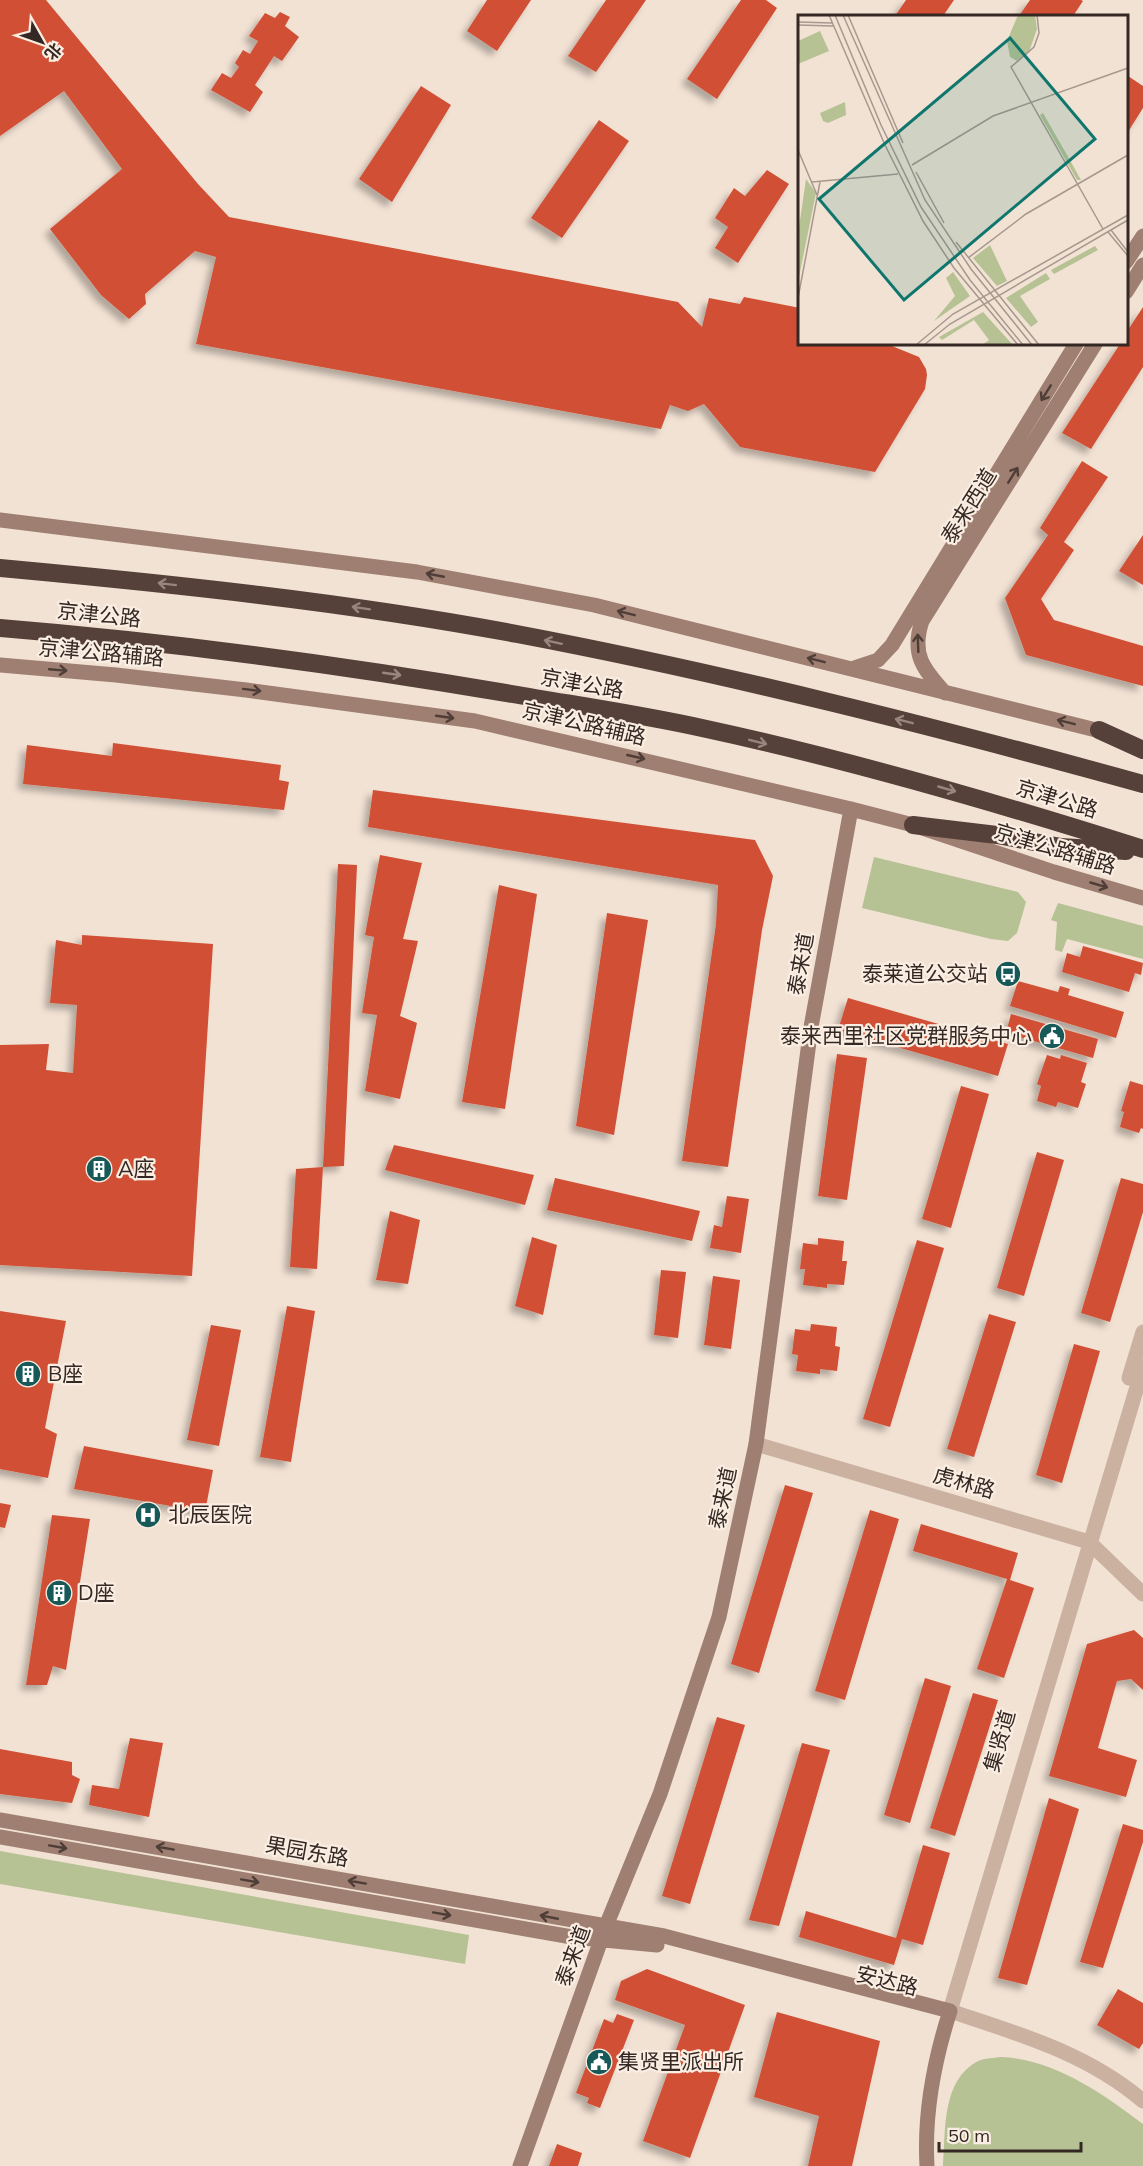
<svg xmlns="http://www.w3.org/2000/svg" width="1143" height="2166" viewBox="0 0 1143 2166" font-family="Mulish,'Noto Sans SC',sans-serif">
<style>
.green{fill:#b6c294}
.building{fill:#d05035;filter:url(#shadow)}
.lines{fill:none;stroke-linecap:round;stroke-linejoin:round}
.street{stroke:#cbb1a0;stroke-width:15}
.secondary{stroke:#9e7f71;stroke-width:15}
.highway{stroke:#56413a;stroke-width:18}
.oneway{stroke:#4e3e37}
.oneway2{stroke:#98867d}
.labels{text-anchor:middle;stroke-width:4.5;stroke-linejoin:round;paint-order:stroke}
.street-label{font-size:21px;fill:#342824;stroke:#faede1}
.poi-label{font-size:21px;fill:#342824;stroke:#faede1;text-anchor:start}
.inset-road{fill:none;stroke:#a6988e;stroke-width:1.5}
.view{fill:#0f766e;fill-opacity:0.15;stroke:#0f766e;stroke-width:3}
.inset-edge{fill:none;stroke:#342824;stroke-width:3}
</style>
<defs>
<filter id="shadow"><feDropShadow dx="-5.5" dy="5.5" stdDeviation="3" flood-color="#0004"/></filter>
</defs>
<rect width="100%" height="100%" fill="#f2e2d4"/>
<path class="green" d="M874 857 1018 892 1026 902 1017 933 1008 941 991 939 862 908Z
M1058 903 1143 926V959L1067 939 1062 952 1055 950 1057 922 1051 920Z
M0 1851 469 1935 465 1964 0 1884Z
M1001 2057C1054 2059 1102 2093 1143 2124V2166H943C946 2131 941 2081 978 2061 985 2058 994 2058 1001 2057Z"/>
<path class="building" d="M0 0H46L198 184 229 217 678 302 702 327 709 298 740 304 744 297 800 308V344H887L919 357 926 369 927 375 925 389 875 472 740 447 704 404 688 411 670 405 661 429 196 344 216 257 195 251 145 294 146 304 129 319 101 295 50 229 122 169 64 91 0 136Z
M487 0H531L497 51 467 31Z
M606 0H646L596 72 568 56Z
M741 0H766L777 8 717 99 687 79Z
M906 0H954L943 16H895Z
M1030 0H1081L1083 1 1073 16H1019Z
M280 12 290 17 285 26 299 37 282 61 274 56 255 85 263 92 250 112 211 90 222 73 231 78 239 67 235 63 243 50 250 54 258 41 249 36 265 13 275 18Z
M1128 76 1143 86V108L1126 135V79Z
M421 86 451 105 392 202 359 179Z
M599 120 629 141 562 238 531 218Z
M767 170 789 184 738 263 715 248 728 227 715 218 734 188 745 196Z
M1143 307V367L1091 449 1062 433 1120 344H1126V333Z
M1082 461 1108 477 1064 542 1074 550 1041 599 1054 620 1143 646V686L1026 655 1005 598 1048 535 1040 528Z
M1143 535V585L1119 571Z
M113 743 281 765 279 780 289 782 284 810 23 784 27 745 112 756Z
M373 790 755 840 773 876 762 930 728 1167 682 1161 716 924 718 885 368 827Z
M380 855 422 863 403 939 418 941 400 1016 417 1023 400 1099 365 1091 377 1015 362 1013 374 937 365 935Z
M338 864 357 865 344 1166 323 1167Z
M499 885 537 894 505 1109 462 1102Z
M607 913 648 920 614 1135 576 1126Z
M82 935 213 944 192 1276 0 1265V1045L49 1044 46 1070 73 1073 77 1005 50 1003 56 940 82 945Z
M1083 946 1143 963 1141 975 1135 973 1129 992 1062 972 1067 953 1080 957Z
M1018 981 1058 992 1060 986 1070 989 1068 995 1124 1012 1116 1038 1010 1006Z
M848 998 1008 1044 998 1076 838 1030Z
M1011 1014 1098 1039 1093 1058 1006 1033Z
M837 1054 867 1058 847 1200 818 1196Z
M1047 1055 1060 1059 1061 1055 1087 1063 1081 1082 1086 1084 1078 1108 1058 1102 1056 1107 1037 1101 1041 1086 1037 1084Z
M1130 1081 1143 1085V1129L1141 1128 1139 1133 1120 1127 1124 1112 1121 1111Z
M961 1086 989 1094 951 1228 922 1219Z
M394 1145 534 1175 525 1205 385 1170Z
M1037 1152 1064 1160 1024 1296 997 1288Z
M323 1167 317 1269 290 1267 296 1169Z
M555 1178 700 1211 692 1241 547 1210Z
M1121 1178 1143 1184V1212L1110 1322 1081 1313Z
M727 1196 749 1199 741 1253 710 1248 714 1225 722 1227Z
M390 1211 420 1220 408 1284 376 1280Z
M532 1237 557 1245 543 1315 515 1306Z
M818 1238 844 1241 842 1261H847L844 1285 827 1284V1288L803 1285 805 1269H800L803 1243 818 1245Z
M917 1240 944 1248 890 1427 863 1419Z
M661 1270 686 1272 678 1338 654 1335Z
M713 1276 740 1280 731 1349 704 1345Z
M287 1306 315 1311 291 1462 260 1457Z
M0 1311 66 1321 45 1428 57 1434 48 1478 0 1469Z
M989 1314 1016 1322 974 1457 947 1449Z
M811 1324 837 1327 835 1346 840 1347 837 1371 820 1369V1374L796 1371 798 1355 792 1354 795 1329 810 1331Z
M211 1325 241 1330 219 1446 187 1440Z
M1074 1344 1100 1351 1062 1483 1036 1475Z
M84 1446 213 1470 205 1512 74 1489Z
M785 1485 813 1493 759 1673 731 1664Z
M0 1503 11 1505 5 1528 0 1527Z
M870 1510 899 1519 845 1700 815 1691Z
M52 1515 90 1519 66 1670 53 1666 47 1685H26Z
M921 1524 1018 1553 1010 1580 1034 1588 1004 1678 977 1669 1007 1579 913 1551Z
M1134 1630 1143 1638V1690L1131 1679 1117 1681 1098 1748 1137 1760 1126 1797 1049 1776 1087 1644Z
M925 1678 951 1686 910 1823 884 1815Z
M973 1693 998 1700 955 1836 930 1828Z
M717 1717 745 1725 690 1904 662 1896Z
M130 1738 163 1743 149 1817 89 1805 92 1785 119 1789Z
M802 1743 830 1750 779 1926 749 1920Z
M0 1749 72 1762V1775L80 1779 72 1803 0 1794Z
M1049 1798 1079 1809 1027 1985 998 1978Z
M1123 1824 1143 1830V1842L1103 1968 1080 1962Z
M923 1845 950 1853 923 1945 902 1939 894 1965 799 1937 806 1911 896 1938Z
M647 1969 745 2005 690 2158 643 2141 685 2025 615 2000 621 1981Z
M1118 1989 1143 2003V2043L1139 2049 1097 2025Z
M777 2012 880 2041 852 2166H808L819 2116 754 2097Z
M617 2014 634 2020 600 2108 587 2103 589 2098 576 2093 604 2019 613 2023Z
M557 2144 582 2153 578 2166H549Z"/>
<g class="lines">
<path class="street" d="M1143 1367 950 2011C1019 2034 1087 2053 1143 2101
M1129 1378 1143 1332
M756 1444 1089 1542 1143 1594"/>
<path class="secondary" d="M1126 262 1143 236
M1126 292 1143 265
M0 520 417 572 594 605 1108 733
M0 665 116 675 246 690 475 721 851 809 913 825 1054 872 1143 898
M854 668 878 660 892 645 1076 344
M945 693C923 669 911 654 922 621L1095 344
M0 1820 664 1936 950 2011C934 2061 924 2114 927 2166
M0 1837 572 1937 657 1945
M520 2166 606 1926 660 1794 719 1617 756 1444 811 1027 851 809"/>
<path class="highway" d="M0 568C173 584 346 602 517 634 728 674 936 727 1143 784
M0 628C172 642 342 665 512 694 575 705 639 714 702 728 851 760 998 803 1143 849
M1099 730 1143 750
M913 825 997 835 1061 847 1126 851"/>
</g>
<defs><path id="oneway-shaft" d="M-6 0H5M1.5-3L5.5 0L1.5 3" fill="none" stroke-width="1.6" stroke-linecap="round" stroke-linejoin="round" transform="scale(1.5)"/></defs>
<g class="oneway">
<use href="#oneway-shaft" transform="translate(1046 393) rotate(122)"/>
<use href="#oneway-shaft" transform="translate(1013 475) rotate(-58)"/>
<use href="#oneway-shaft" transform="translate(435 575) rotate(-169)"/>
<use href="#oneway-shaft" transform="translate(626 613) rotate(-166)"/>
<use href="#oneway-shaft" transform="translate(918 643) rotate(-92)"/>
<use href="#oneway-shaft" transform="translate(816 660) rotate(-166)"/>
<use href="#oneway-shaft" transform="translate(58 670) rotate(5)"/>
<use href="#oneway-shaft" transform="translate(252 690) rotate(7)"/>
<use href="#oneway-shaft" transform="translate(445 717) rotate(8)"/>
<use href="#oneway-shaft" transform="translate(1066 722) rotate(-166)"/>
<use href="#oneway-shaft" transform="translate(636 757) rotate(13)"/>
<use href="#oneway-shaft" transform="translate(1099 885) rotate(16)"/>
<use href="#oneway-shaft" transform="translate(58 1847) rotate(10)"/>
<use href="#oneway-shaft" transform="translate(165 1848) rotate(-170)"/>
<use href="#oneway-shaft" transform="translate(250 1881) rotate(10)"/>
<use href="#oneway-shaft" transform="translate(357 1882) rotate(-170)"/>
<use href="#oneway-shaft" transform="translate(442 1914) rotate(10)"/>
<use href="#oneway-shaft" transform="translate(549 1917) rotate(-169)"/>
</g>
<g class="oneway2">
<use href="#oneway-shaft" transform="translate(167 584) rotate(-173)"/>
<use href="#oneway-shaft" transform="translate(361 608) rotate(-171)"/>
<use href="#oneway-shaft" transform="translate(553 642) rotate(-168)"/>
<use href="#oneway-shaft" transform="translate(392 674) rotate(8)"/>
<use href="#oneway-shaft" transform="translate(904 721) rotate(-166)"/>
<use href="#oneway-shaft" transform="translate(758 742) rotate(14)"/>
<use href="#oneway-shaft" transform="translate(947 789) rotate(16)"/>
</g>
<defs>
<g id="bus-disc" transform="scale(1.35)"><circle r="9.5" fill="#175858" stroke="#faede1"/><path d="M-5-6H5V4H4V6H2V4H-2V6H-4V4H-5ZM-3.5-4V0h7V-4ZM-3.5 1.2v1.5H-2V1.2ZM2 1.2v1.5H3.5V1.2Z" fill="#fff"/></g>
<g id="civic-disc" transform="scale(1.35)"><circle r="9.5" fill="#175858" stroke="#faede1"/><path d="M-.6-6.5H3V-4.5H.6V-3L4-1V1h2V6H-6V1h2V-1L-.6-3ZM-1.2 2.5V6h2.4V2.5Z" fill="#fff"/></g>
<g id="building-disc" transform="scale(1.35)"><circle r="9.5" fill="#175858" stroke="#faede1"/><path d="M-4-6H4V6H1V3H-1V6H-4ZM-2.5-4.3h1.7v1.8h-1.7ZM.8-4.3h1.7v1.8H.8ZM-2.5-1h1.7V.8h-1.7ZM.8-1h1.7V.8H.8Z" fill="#fff"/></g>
<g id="hospital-disc" transform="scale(1.35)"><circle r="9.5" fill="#175858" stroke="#faede1"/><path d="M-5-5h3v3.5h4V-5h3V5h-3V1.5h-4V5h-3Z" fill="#fff"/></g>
</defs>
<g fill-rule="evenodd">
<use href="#bus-disc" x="1008" y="974"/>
<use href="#civic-disc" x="1052" y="1036"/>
<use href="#building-disc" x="99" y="1169"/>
<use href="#building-disc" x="28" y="1374"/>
<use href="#hospital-disc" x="148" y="1515"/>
<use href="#building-disc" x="59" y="1593"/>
<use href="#civic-disc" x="599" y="2062"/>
</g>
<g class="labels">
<g class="street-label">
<text transform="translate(969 506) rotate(-58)" y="7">泰来西道</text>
<text transform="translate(99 615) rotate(6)" y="7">京津公路</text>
<text transform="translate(101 653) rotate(5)" y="7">京津公路辅路</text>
<text transform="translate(582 684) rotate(10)" y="7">京津公路</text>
<text transform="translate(584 724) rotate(13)" y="7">京津公路辅路</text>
<text transform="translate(1057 799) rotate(17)" y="7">京津公路</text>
<text transform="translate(1055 849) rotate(17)" y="7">京津公路辅路</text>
<text transform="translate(801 964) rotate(-80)" y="7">泰来道</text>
<text transform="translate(964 1483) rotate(16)" y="7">虎林路</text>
<text transform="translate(723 1498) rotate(-78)" y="7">泰来道</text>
<text transform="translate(1000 1741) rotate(-74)" y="7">集贤道</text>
<text transform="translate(307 1852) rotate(10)" y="7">果园东路</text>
<text transform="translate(573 1956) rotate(-70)" y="7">泰来道</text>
<text transform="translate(887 1981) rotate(14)" y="7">安达路</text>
</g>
<g class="poi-label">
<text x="988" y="981" text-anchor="end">泰莱道公交站</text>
<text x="1032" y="1043" text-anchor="end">泰来西里社区党群服务中心</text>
<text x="118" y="1176">A座</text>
<text x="48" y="1381">B座</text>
<text x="168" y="1522">北辰医院</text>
<text x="78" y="1600">D座</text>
<text x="618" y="2069">集贤里派出所</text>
</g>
</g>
<g transform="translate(798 15)">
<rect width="330" height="330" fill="#f2e2d4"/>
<path d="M220 0H237L239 14 231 37 219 46 212 42 209 26ZM22 16 31 36 0 49V26ZM47 87 48 100 30 108 25 106 22 98ZM245 98 273 147 283 165H279L242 100ZM8 164 18 178 0 267V219ZM192 230 209 266 199 271 175 243ZM297 231 300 235 256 259 253 255ZM155 257 172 281 136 306 157 281 148 263ZM248 258 252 264 222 281 240 307 233 312 208 283ZM185 297 215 330H184L191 325 176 305 144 325 141 322Z" fill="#b6c294"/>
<path class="inset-road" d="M31 0 87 130 125 206 156 253 220 330M37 0 83 110 123 192 172 265 225 330M45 0 127 185 173 254 234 330M50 0 105 128M239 0 241 18 236 32 213 52 305 214M0 7 34 8M0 10 35 11M0 135 19 180M114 150 195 101 330 53M118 157 146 208M14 167 100 159M313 215 330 237M310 217 330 241M158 227 241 330M170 243 228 199 330 140M0 283 22 167M118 330 155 299 330 200M126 330 152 309 330 205"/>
<path class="view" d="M212 23 297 124 106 285 21 184Z"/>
<rect width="330" height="330" class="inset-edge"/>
</g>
<g transform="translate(42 42) rotate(130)" stroke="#faede1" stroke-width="4.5" paint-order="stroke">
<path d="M0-4.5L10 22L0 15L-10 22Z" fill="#342824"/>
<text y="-9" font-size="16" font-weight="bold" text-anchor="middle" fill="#342824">北</text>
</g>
<path d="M939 2142v9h142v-9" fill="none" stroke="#342824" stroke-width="3"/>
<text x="948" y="2142" font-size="18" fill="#342824" stroke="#faede1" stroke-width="4.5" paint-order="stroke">50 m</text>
</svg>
